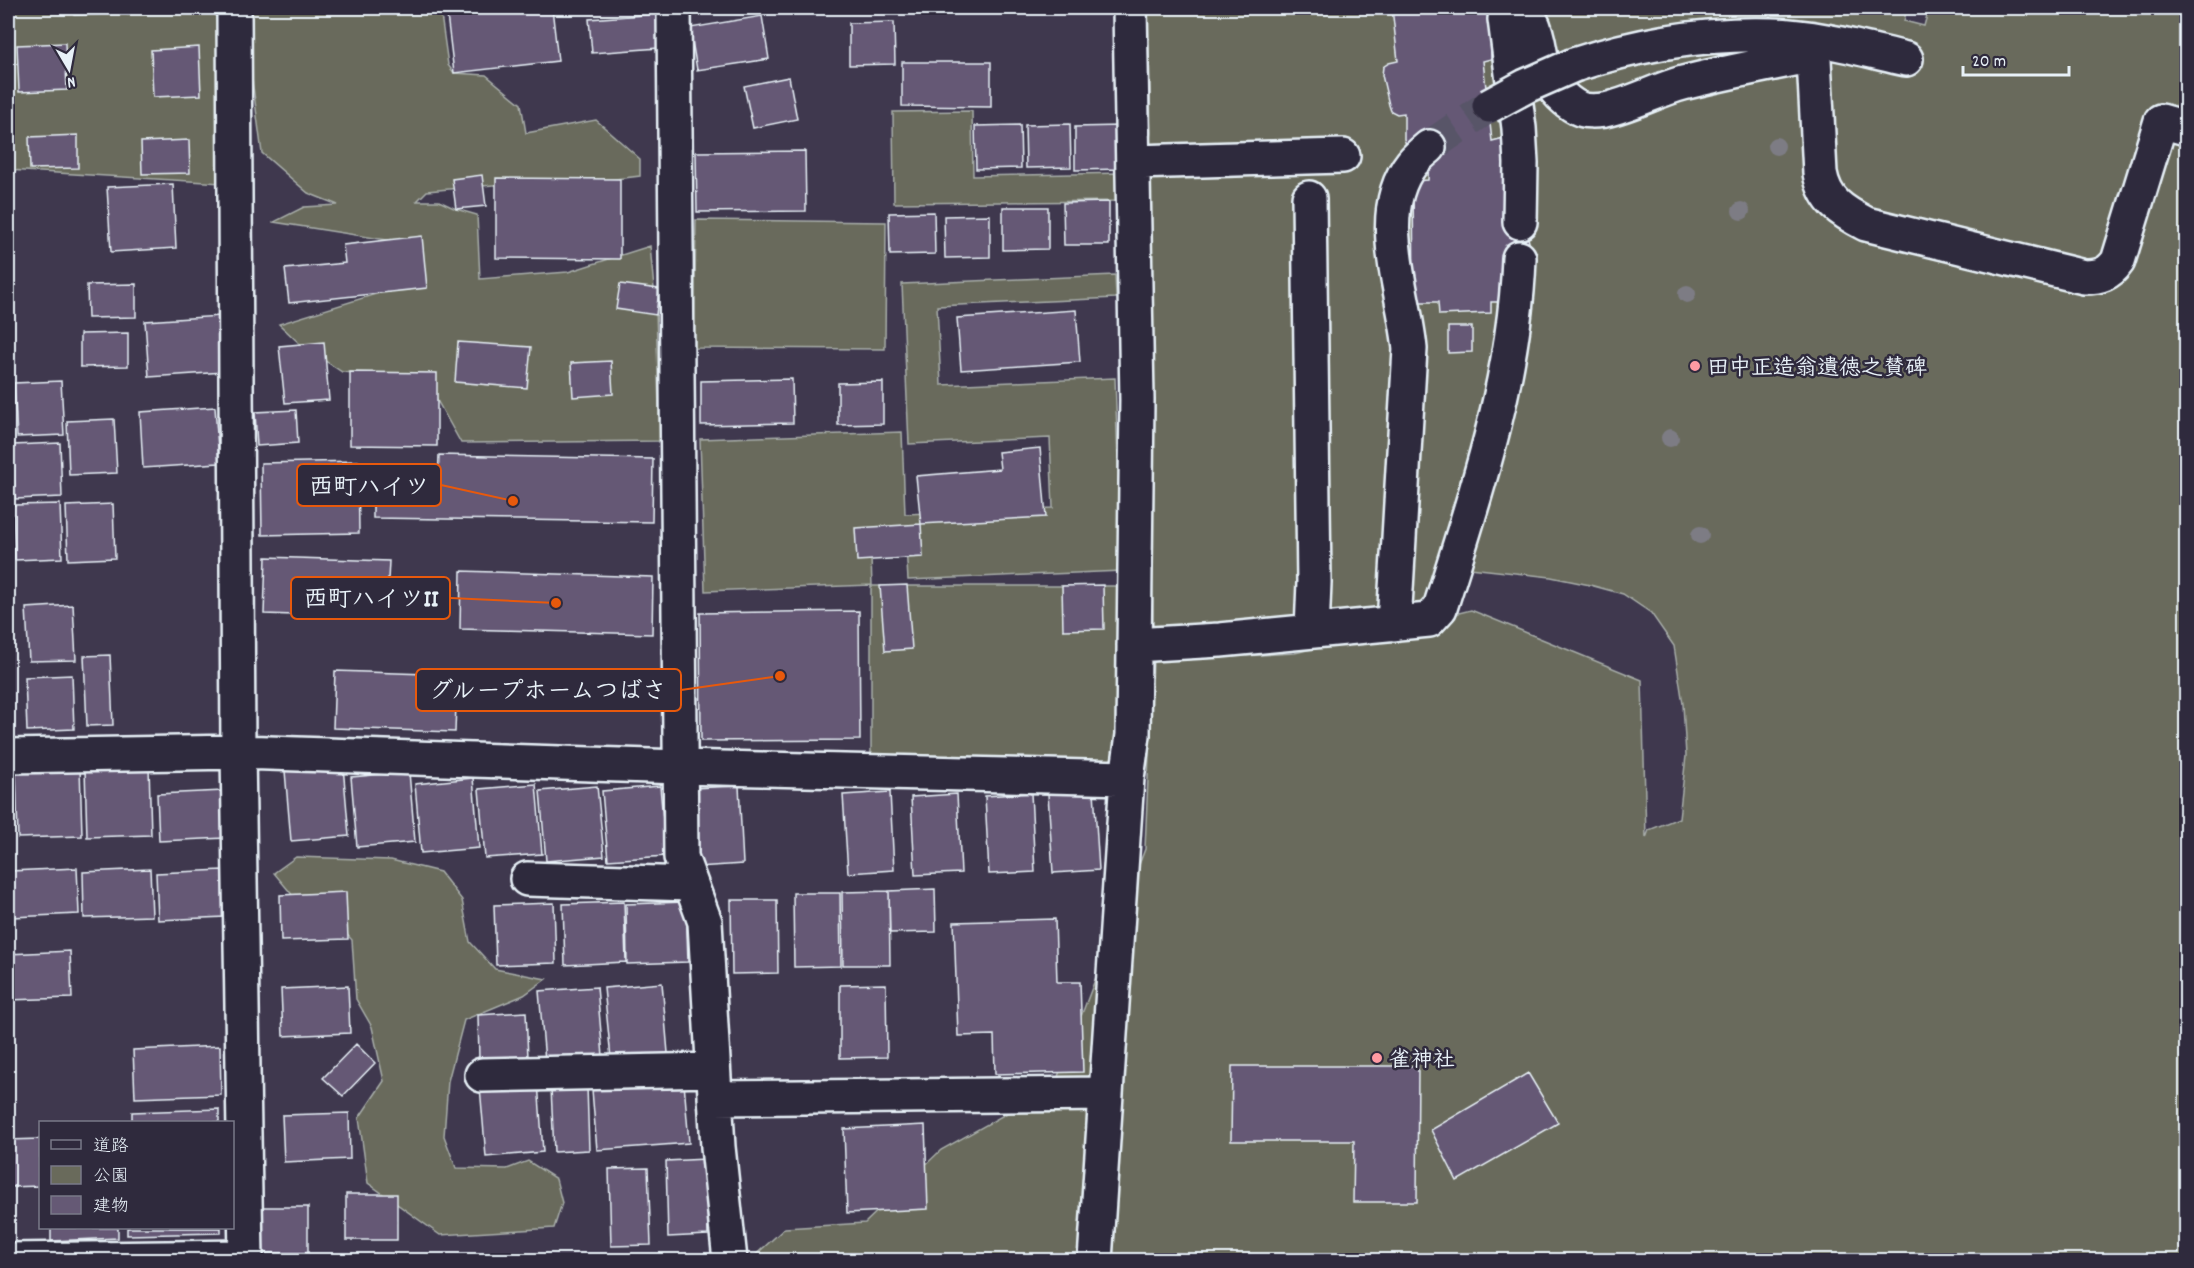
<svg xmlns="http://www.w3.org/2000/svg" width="2194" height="1268" viewBox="0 0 2194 1268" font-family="Dekko,'Klee One',sans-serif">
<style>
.green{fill:#696a5b;stroke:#a8aeaa;stroke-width:1.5}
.building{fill:#655975;stroke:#e8f1f8;stroke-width:1.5}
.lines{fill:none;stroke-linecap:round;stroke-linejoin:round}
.minor-tunnel{stroke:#585468;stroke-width:33;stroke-dasharray:33 16;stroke-linecap:butt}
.minor-casing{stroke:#e8f1f8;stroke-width:38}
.minor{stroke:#2f2a3d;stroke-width:33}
.minor-bridge-casing{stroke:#e8f1f8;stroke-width:38;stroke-linecap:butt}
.minor-bridge{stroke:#2f2a3d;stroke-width:33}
.tree{fill:#7d7c84}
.poi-dot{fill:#ff9aa2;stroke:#2f2a3d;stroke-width:2}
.labels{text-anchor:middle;stroke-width:5;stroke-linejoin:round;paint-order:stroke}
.poi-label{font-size:22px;font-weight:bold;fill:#e8f1f8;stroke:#2f2a3d;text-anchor:start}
.leader{fill:none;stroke:#e8590c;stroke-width:2}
.callout-dot{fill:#e8590c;stroke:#2f2a3d;stroke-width:2}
.callout{fill:#2f2a3d;stroke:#e8590c;stroke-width:2}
.callout-label{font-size:24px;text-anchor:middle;font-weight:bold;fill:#e8f1f8}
</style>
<rect width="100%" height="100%" fill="#3f384e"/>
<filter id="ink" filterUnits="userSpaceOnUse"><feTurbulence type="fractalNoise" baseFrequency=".0167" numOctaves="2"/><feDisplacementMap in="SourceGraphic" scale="12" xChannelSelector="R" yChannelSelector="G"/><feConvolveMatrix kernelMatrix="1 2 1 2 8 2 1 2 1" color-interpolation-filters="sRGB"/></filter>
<g filter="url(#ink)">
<path class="green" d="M8 8H222V183L8 170Z
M248 8H440L448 65 454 73 486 75 521 104 526 133 596 120 640 159V176L565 185H493L427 191 417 201H439L456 209 477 215 480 279 568 272 650 246 656 310 660 441 461 443 424 377 342 372 300 344 279 324 405 285 413 244 274 222 304 207 338 205 308 193 262 153 247 42Z
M1148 8H1907L1904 21 1924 26 1929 8H2186V1260H750L785 1228 865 1223 941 1150 1054 1087 1145 849 1153 661 1295 653 1471 610 1642 680 1646 838 1649 830 1679 818 1686 756 1683 704 1674 646 1651 613 1623 594 1590 585 1551 577 1470 568 1425 607 1153 629 1146 161 1151 133Z
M972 111 973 176 1124 173V201L894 203 893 112Z
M696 220 886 222 885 349 694 348Z
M1115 275 1116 298 937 306 941 385 1115 378 1122 571 908 580 905 528 870 530 872 586H1124V765H871V585L705 591 700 439 902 432 905 514 1053 508 1050 438 909 444 902 284Z
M296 857 391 860 440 872 462 900 470 942 495 969 546 979 524 995 464 1020 448 1081 444 1136 456 1168 507 1169 528 1161 556 1179 562 1203 554 1228 440 1235 368 1183 359 1118 384 1081 372 1027 356 999 352 940 334 920 294 897 274 873Z"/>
<path class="building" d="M74 8H148V13L74 15Z
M513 8H552L558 61 454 73 447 15Z
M1392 8H1490L1491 59 1483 61 1492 141 1504 138 1529 242 1527 252 1501 302H1491V313L1439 315 1438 302H1414L1413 181 1428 180 1429 147H1407L1404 139V113L1397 114 1391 111 1389 105 1382 75 1383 67 1389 63 1398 61Z
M656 14 659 48 592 53 589 19Z
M762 16 769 59 697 70 690 28Z
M894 22 895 64 849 65V23Z
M65 43 67 90 19 92 17 45Z
M199 47 201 95 153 97 151 50Z
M902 62H991V107L902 106Z
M789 77 797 119 753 128 744 86Z
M1070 124 1071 167 1026 168 1025 125Z
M1020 125 1021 168 976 169 975 126Z
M1120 126 1121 169 1075 170V127Z
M78 135V168L30 169 29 137Z
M189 140 190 173 142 174 141 142Z
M805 151 806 211 697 212 696 152Z
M482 175 486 206 456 209 452 179Z
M496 178 620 179V259L496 258Z
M173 184 176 248 111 252 107 187Z
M1109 202V245H1064L1063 203Z
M1003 207H1048V249L1003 250Z
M934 212 935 254 890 255 889 213Z
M990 215V257L945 258 944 216Z
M422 236 427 288 289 303 285 269 345 263 343 245Z
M136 284V317L88 318 87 285Z
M620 284 659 289 656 315 616 309Z
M1076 310 1080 362 961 370 957 318Z
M220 316 224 372 149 377 145 321Z
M1448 327H1472V352L1448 353Z
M128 333V366L80 367V334Z
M324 342 329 400 285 403 279 346Z
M458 342 531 347 527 388 455 382Z
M611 361 613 394 573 397 571 363Z
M350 372 437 373V446L350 445Z
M792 379 793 423 701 425V381Z
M61 381 64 435 17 437 14 383Z
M883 382V424L838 425V383Z
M215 407 219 463 143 468 140 412Z
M296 410 298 443 257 446 255 412Z
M114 419 117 473 69 475 67 421Z
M60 443 62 497 15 499 13 445Z
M1040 448 1046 517 921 524 916 476 1000 469 998 452Z
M439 455 653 459 652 522 373 518V484H438Z
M358 461 359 533 262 535 261 463Z
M60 504 62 558 15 560 13 505Z
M113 504 115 558 68 560 66 506Z
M921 524 923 557 857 561 855 528Z
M266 557 389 561 386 618 264 614Z
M461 571 653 577 652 634 460 629Z
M907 585 912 649 885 651 880 586Z
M1103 585 1104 629 1063 630 1062 586Z
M73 605 76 660 29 661 26 608Z
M859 611 860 740 701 741 700 613Z
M110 655 113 725 87 726 84 656Z
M335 671 457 675 455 732 333 728Z
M72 675 74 729 27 731 25 677Z
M343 766 349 836 291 841 285 771Z
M80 767 82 836 18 838 16 770Z
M149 767 151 835 87 837 85 769Z
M8 768 11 836H8Z
M409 772 415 842 357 847 351 777Z
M473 778 479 848 421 853 415 784Z
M536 784 542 854 485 858 479 789Z
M597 786 604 856 546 861 540 791Z
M660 786 666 856 608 860 602 791Z
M739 786 743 864 697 867 692 788Z
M224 791 226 838 159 841 157 794Z
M1094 791 1099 870 1053 873 1048 794Z
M890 792 894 870 848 873 843 795Z
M1031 793 1035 872 989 874 985 796Z
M957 794 961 873 915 875 911 797Z
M77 868 79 914 12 917 10 871Z
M150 869 152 916 84 918 83 872Z
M223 870 225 917 158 920 156 873Z
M935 889 936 932 890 933 889 891Z
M889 891 890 965H843L842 892Z
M346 892 348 939 281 941 280 895Z
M793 893H840L841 966 794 967Z
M731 900H777L778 973 732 974Z
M624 902 626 962 565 965 563 904Z
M686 902 688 962 627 964 626 904Z
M554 903 556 963 496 965 494 905Z
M1055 919 1057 982H1080L1083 1072 995 1074 994 1035 958 1036 954 922Z
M70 951 72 998 8 1000V954Z
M662 983 668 1053 611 1058 604 988Z
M886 984 887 1057 840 1058V985Z
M348 986 350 1033 283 1036 281 989Z
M597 987 603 1056 545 1061 539 991Z
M526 1012 528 1058 479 1060 478 1015Z
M356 1044 375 1063 343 1096 323 1078Z
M220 1046 221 1095 135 1098 133 1050Z
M1232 1066H1418L1417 1202H1353L1354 1141H1231Z
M1528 1073 1558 1123 1457 1181 1431 1130Z
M538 1082 543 1152 486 1157 480 1087Z
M684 1083 689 1143 597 1150 592 1090Z
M587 1086 589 1150 554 1152 551 1088Z
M219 1109V1122H132V1112Z
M349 1113 350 1159 284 1162 282 1115Z
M925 1125 928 1209 847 1213 844 1129Z
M40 1139V1186L8 1187V1140Z
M706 1159 708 1235 668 1237 666 1161Z
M648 1168 651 1245 611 1246 609 1169Z
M346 1194H397V1240H346Z
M257 1207H308V1253H257Z
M51 1228H118V1238L51 1241Z
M127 1228H221V1233L127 1235Z
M416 1259H467V1260H416Z"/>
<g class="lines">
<path class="minor-tunnel" d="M1429 147 1489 106"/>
<g class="minor-casing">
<path id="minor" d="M234 8 238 752 246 1260
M674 8 681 857 705 922 718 1147 730 1260
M1813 40 1820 173C1825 201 1841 211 1866 224L2084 277C2100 277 2109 274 2118 261L2161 121 2186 128
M1574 65C1638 44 1705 33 1772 35 1817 36 1862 49 1906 59
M1134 162 1343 156
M1309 198 1314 582 1312 631
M1520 222 1521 163 1519 128 1505 19 1507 13C1538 0 1538 50 1543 66 1548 83 1562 100 1578 108 1586 112 1596 111 1605 110 1632 104 1657 90 1683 83 1726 72 1770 64 1814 55
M1394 624 1410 349C1405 293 1372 213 1412 163 1417 157 1423 152 1429 147
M1134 645 1220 640 1429 620 1440 608C1476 494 1515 378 1519 258
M8 756 238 752 680 767 1127 778
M527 879 691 884
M482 1075 713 1070
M715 1098 1106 1094
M8 1260 246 1257
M1095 1260 1127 778 1133 735 1137 400 1130 8"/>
</g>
<use href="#minor" class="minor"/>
<g class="minor-bridge-casing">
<path id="minor-bridge" d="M1489 106 1526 86 1574 65"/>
</g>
<use href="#minor-bridge" class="minor-bridge"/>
</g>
<g class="tree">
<circle cx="1776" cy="146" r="9"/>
<circle cx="1741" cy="211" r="9"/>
<circle cx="1687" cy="294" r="9"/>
<circle cx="1670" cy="438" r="9"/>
<circle cx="1700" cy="535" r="9"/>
</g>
</g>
<g class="poi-dot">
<circle cx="1695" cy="366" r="6"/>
<circle cx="1377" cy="1058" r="6"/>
</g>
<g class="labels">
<g class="poi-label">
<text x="1707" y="374">田中正造翁遺徳之賛碑</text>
<text x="1389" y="1066">雀神社</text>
</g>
</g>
<path class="leader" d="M513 501L441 485M556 603L450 598M780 676L681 690"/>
<g class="callout-dot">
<circle cx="513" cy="501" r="6"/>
<circle cx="556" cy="603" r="6"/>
<circle cx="780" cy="676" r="6"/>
</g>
<g class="callout">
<rect x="297" y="464" width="144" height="42" rx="6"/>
<rect x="291" y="577" width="159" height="42" rx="6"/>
<rect x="416" y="669" width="265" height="42" rx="6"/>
</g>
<g class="callout-label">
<text x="369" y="494">西町ハイツ</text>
<text x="371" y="606">西町ハイツII</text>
<text x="548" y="698">グループホームつばさ</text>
</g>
<rect width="2194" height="1268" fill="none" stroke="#2f2a3d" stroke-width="30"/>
<rect x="15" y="15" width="2164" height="1238" fill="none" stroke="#e8f1f8" stroke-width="2" filter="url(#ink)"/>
<rect x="39" y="1121" width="195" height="108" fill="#2f2a3d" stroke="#797a88" stroke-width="1.5"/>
<rect x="51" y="1140" width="30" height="9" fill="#2f2a3d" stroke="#797a88" stroke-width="1.5"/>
<text x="93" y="1151" font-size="18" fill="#e8f1f8">道路</text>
<rect x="51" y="1166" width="30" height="18" fill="#696a5b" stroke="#797a88" stroke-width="1.5"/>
<text x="93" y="1181" font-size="18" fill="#e8f1f8">公園</text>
<rect x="51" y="1196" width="30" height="18" fill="#655975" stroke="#797a88" stroke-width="1.5"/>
<text x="93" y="1211" font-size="18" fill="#e8f1f8">建物</text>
<g transform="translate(69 69) rotate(170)" stroke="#2f2a3d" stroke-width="4.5" paint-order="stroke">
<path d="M0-4.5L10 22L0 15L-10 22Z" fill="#e8f1f8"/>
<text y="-9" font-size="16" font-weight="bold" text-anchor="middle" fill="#e8f1f8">N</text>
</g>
<path d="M1963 66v9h106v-9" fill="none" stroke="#e8f1f8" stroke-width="3"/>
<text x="1972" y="66" font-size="18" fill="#e8f1f8" stroke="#2f2a3d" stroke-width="4.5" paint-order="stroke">20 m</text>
</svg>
